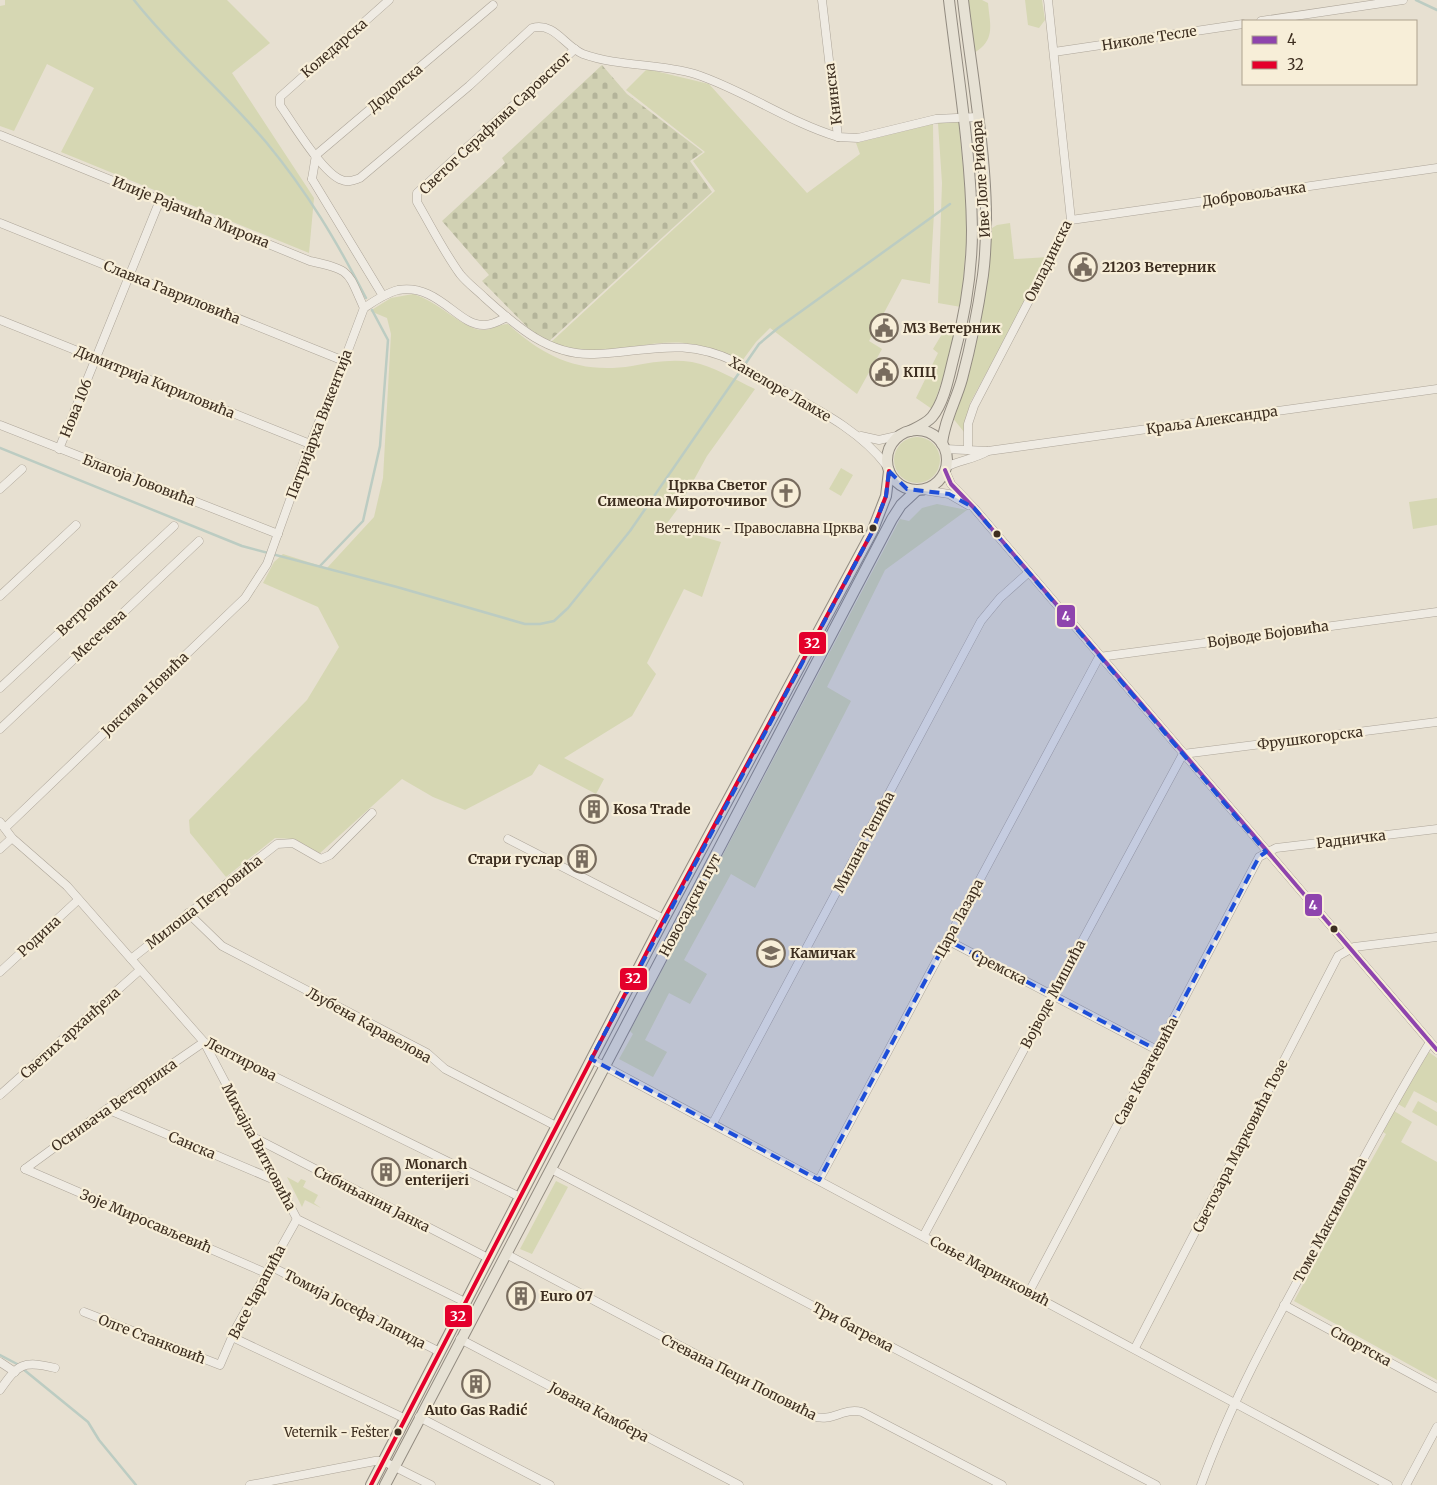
<svg xmlns="http://www.w3.org/2000/svg" width="1437" height="1485" viewBox="0 0 1437 1485" font-family="Merriweather,serif">
<style>
.green{fill:#d6d7b3}
.cemetery{fill:url(#cemetery-stones)}
.lines{fill:none;stroke-linecap:round;stroke-linejoin:round}
.stream{stroke:#bcccc2;stroke-width:2.5}
.minor-casing{stroke:#ada599;stroke-width:9}
.major-casing{stroke:#928b80;stroke-width:12}
.minor{stroke:#efebe3;stroke-width:8}
.major{stroke:#e6e1d4;stroke-width:10}
.bus-1-casing{stroke:#f7eed8;stroke-width:8}
.bus-2-casing{stroke:#f7eed8;stroke-width:8}
.bus-1{stroke:#8e44ad;stroke-width:4}
.bus-2{stroke:#e4002b;stroke-width:4}
.marked{fill:#1d4ed8;fill-opacity:0.2;stroke:#1d4ed8;stroke-width:4;stroke-dasharray:10 6;stroke-linejoin:round}
.bus-dot{fill:#3d2e20;stroke:#f7eed8;stroke-width:2}
.labels{text-anchor:middle;dominant-baseline:central;stroke-width:4.5;stroke-linejoin:round;paint-order:stroke}
.bus-label{font-size:13px;fill:#3d2e20;stroke:#f7eed8;text-anchor:end}
.street-label{font-size:14px;fill:#3d2e20;stroke:#f7eed8}
.poi-label{font-size:14px;font-weight:bold;fill:#3d2e20;stroke:#f7eed8;text-anchor:start}
.line-badge{stroke:#f7eed8;stroke-width:2}
.badge-label{font-size:14px;text-anchor:middle;font-weight:bold;fill:#fff}
</style>
<defs>
<pattern id="cemetery-stones" width="16" height="16" patternUnits="userSpaceOnUse" patternTransform="scale(1.25)"><rect width="16" height="16" fill="#d1d1b3"/><path d="M2 7V4a2 2 0 0 1 4 0v3zM10 15v-3a2 2 0 0 1 4 0v3z" fill="#b4b49a"/></pattern>
</defs>
<rect width="100%" height="100%" fill="#e7e0d1"/>
<!-- green -->
<g class="green">
<path d="M5 0H227L270 43 232 73 314 198 309 253 61 152 94 88 47 64 14 131 0 126V6L5 5Z"/>
<path d="M968 0H982L988 3C990 25 996 40 974 53Z"/>
<path d="M1025 0H1042L1045 20 1039 28 1028 25Z"/>
<path d="M647 69 709 84 807 193 860 154 856 143 933 124 934 213 930 284 902 279 869 341 882 349 857 394 770 328 756 342 742 361C723 353 705 345 684 343 648 340 612 355 576 350 568 349 559 345 550 343L715 191 693 161 705 152 626 90Z"/>
<path d="M959 121 968 222 961 307 938 303 942 183 938 123Z"/>
<path d="M1010 223 1014 259 1049 257 970 403 964 432 952 417 989 267 992 228 997 225Z"/>
<path d="M413 294C436 300 464 329 481 330 491 331 498 324 508 324 545 358 580 374 632 366 652 362 672 359 692 362 714 366 735 380 755 389L707 456 679 507 665 526 721 542 702 597 684 589 647 663 656 674 632 716 564 758 604 779 596 794 539 764 532 775 465 810 433 797 402 779 319 854 295 839 275 838 226 877 190 833 189 820 307 700 339 647 318 607 263 583 274 562 283 554 327 568 374 517 383 478 391 334 387 318 370 311 391 298Z"/>
<path d="M958 328 948 364 932 409 916 398 938 353 933 349 945 329Z"/>
<circle cx="917" cy="460" r="23"/>
<path d="M841 468 853 475 841 496 829 489Z"/>
<path d="M1437 498V525L1413 529 1409 502Z"/>
<path d="M937 504 967 510 885 570 827 687 851 701 755 888 731 874 684 960 707 974 690 1004 669 993 645 1040 667 1052 653 1077 619 1059 633 1034 630 1031 900 519 909 521 922 508Z"/>
<path d="M1429 1052 1437 1058V1103L1414 1091 1405 1108 1398 1104Z"/>
<path d="M1418 1101 1437 1112V1126L1412 1112Z"/>
<path d="M1394 1111 1412 1122 1401 1142 1437 1162V1380L1294 1301 1386 1134 1383 1132Z"/>
<path d="M287 1177 298 1183 301 1179 306 1181 303 1187 318 1195 314 1203 321 1208 305 1200 302 1207Z"/>
<path d="M556 1181 568 1187 532 1254 520 1249Z"/>
</g>
<!-- cemetery -->
<path class="cemetery" d="M602 65 627 94 703 152 690 161 712 192 545 345 482 281 489 275 442 221 505 163 502 158Z"/>
<g class="lines">
<!-- stream -->
<g class="stream">
<path d="M134 0C174 51 224 92 266 142 308 193 336 240 366 298"/>
<path d="M1416 0 1437 10"/>
<path d="M0 448 242 546 397 587 525 624H540L554 621 568 608 630 531 759 344 778 328 950 204"/>
<path d="M320 566 363 521 380 446 388 340 372 310"/>
<path d="M0 1355 19 1365"/>
<path d="M23 1369 88 1422 99 1440 136 1485"/>
</g>
<defs>
<g id="minor">
<path d="M389 0 280 97V105C292 122 323 174 342 180 348 183 354 180 360 178L469 86 532 28C555 22 564 46 583 54 619 67 659 63 695 74 744 90 788 122 838 137"/>
<path d="M822 0 838 137 858 138 936 119 977 117"/>
<path d="M1261 21 1403 0"/>
<path d="M575 49 417 193V202C431 226 444 252 460 274 467 283 477 290 485 298 516 326 549 356 594 354 649 352 681 336 736 362 785 397 850 417 887 466"/>
<path d="M1054 52 1243 24"/>
<path d="M0 135 310 261C352 270 347 271 364 308"/>
<path d="M312 179 316 155 493 5"/>
<path d="M312 179 383 296"/>
<path d="M1071 220 1437 168"/>
<path d="M0 223 344 361"/>
<path d="M0 320 310 444"/>
<path d="M0 425 278 534"/>
<path d="M861 436 879 440 901 435"/>
<path d="M59 449 160 200"/>
<path d="M945 449 988 451 1437 389"/>
<path d="M968 450V424L974 406 1071 220 1048 0"/>
<path d="M946 467C960 460 975 459 988 451"/>
<path d="M945 470 951 484 974 508 1437 1050"/>
<path d="M0 489 22 469"/>
<path d="M923 490 949 494 968 505"/>
<path d="M0 596 76 525"/>
<path d="M1099 657 1437 612"/>
<path d="M0 688 174 526"/>
<path d="M0 729 199 541"/>
<path d="M0 822 12 838 67 886 204 1042 520 1197"/>
<path d="M5 828 245 598 267 564 310 444 344 361 364 308C374 301 386 293 398 290 439 283 458 327 485 325 493 325 501 320 507 317"/>
<path d="M508 839 664 919"/>
<path d="M0 849 12 838"/>
<path d="M188 913 222 946 427 1053 445 1069 556 1126"/>
<path d="M947 940 1157 1050"/>
<path d="M131 959 277 844 293 843 321 859 330 855 372 813"/>
<path d="M0 972 78 900"/>
<path d="M591 1059 1388 1485"/>
<path d="M0 1095 140 970"/>
<path d="M107 1109 277 1181"/>
<path d="M713 1123 981 621 1000 598 1028 573"/>
<path d="M257 1139 488 1258"/>
<path d="M25 1169 107 1109 204 1042 297 1219 465 1302"/>
<path d="M25 1169 266 1273"/>
<path d="M551 1169 1156 1485"/>
<path d="M819 1180 1099 657"/>
<path d="M924 1235 1183 754 1437 722"/>
<path d="M506 1254 813 1416C832 1423 843 1407 862 1412L1002 1485"/>
<path d="M270 1266 440 1352"/>
<path d="M1029 1292 1259 857 1276 848 1437 829"/>
<path d="M1284 1305 1437 1388"/>
<path d="M84 1312 220 1365 236 1328 297 1219"/>
<path d="M232 1337 406 1419"/>
<path d="M460 1339 739 1485"/>
<path d="M1135 1348 1338 956 1354 947 1437 937"/>
<path d="M0 1362 15 1372"/>
<path d="M0 1390C18 1364 23 1360 55 1368"/>
<path d="M419 1417 550 1485"/>
<path d="M250 1485 375 1461H383L431 1485"/>
<path d="M1201 1485C1231 1402 1274 1324 1316 1247 1353 1178 1389 1109 1430 1042"/>
<path d="M1406 1485 1437 1427"/>
</g>
<g id="major">
<circle cx="917" cy="460" r="30"/>
<path d="M910 431C918 427 927 423 932 417 945 401 949 375 954 356 965 315 972 272 972 230 971 153 958 76 949 0"/>
<path d="M942 444C944 421 956 401 962 379 971 345 978 310 983 275 994 189 973 87 963 0"/>
<path d="M371 1485 664 919 872 532 886 496 889 471"/>
<path d="M385 1485 892 519 901 505 917 490"/>
</g>
</defs>
<!-- minor casing -->
<use href="#minor" class="minor-casing"/>
<!-- major casing -->
<use href="#major" class="major-casing"/>
<!-- minor -->
<use href="#minor" class="minor"/>
<!-- major -->
<use href="#major" class="major"/>
<defs>
<path id="bus-1" d="M945 470 951 484 974 508 1437 1050"/>
<path id="bus-2" d="M371 1485 664 919 872 532 886 496 889 471"/>
</defs>
<!-- bus-1 casing -->
<use href="#bus-1" class="bus-1-casing"/>
<!-- bus-2 casing -->
<use href="#bus-2" class="bus-2-casing"/>
<!-- bus-1 -->
<use href="#bus-1" class="bus-1"/>
<!-- bus-2 -->
<use href="#bus-2" class="bus-2"/>
</g>
<!-- marked area -->
<path class="marked" d="M889 471 907 489 949 494 974 508 1266 852 1259 857 1157 1050 947 940 819 1180 591 1059 872 532 886 496Z"/>
<!-- icons -->
<defs>
<symbol id="civic-ring" viewBox="-11 -11 22 22"><circle r="9.5" fill="#f7eed8" stroke="#786c5e" stroke-width="1.5"/><path d="M-.6-6.5H3V-4.5H.6V-3L4-1V1h2V6H-6V1h2V-1L-.6-3ZM-1.2 2.5V6h2.4V2.5Z" fill="#786c5e"/></symbol>
<symbol id="church-ring" viewBox="-11 -11 22 22"><circle r="9.5" fill="#f7eed8" stroke="#786c5e" stroke-width="1.5"/><path d="M-1.2-6h2.4v3.5h3.3v2.4h-3.3V6h-2.4V-.1h-3.3v-2.4h3.3Z" fill="#786c5e"/></symbol>
<symbol id="building-ring" viewBox="-11 -11 22 22"><circle r="9.5" fill="#f7eed8" stroke="#786c5e" stroke-width="1.5"/><path d="M-4-6H4V6H1V3H-1V6H-4ZM-2.5-4.3h1.7v1.8h-1.7ZM.8-4.3h1.7v1.8H.8ZM-2.5-1h1.7V.8h-1.7ZM.8-1h1.7V.8H.8Z" fill="#786c5e"/></symbol>
<symbol id="school-ring" viewBox="-11 -11 22 22"><circle r="9.5" fill="#f7eed8" stroke="#786c5e" stroke-width="1.5"/><path d="M0-5L7-2L0 1L-7-2ZM-4 1L0 2.5L4 1V4Q0 6-4 4Z" fill="#786c5e"/></symbol>
</defs>
<g fill-rule="evenodd">
<use href="#civic-ring" x="1067" y="251" width="32" height="32"/>
<use href="#civic-ring" x="868" y="312" width="32" height="32"/>
<use href="#civic-ring" x="868" y="356" width="32" height="32"/>
<use href="#church-ring" x="770" y="477" width="32" height="32"/>
<use href="#building-ring" x="578" y="793" width="32" height="32"/>
<use href="#building-ring" x="566" y="843" width="32" height="32"/>
<use href="#school-ring" x="755" y="937" width="32" height="32"/>
<use href="#building-ring" x="370" y="1156" width="32" height="32"/>
<use href="#building-ring" x="505" y="1280" width="32" height="32"/>
<use href="#building-ring" x="460" y="1368" width="32" height="32"/>
</g>
<!-- markers -->
<g class="bus-dot">
<circle cx="873" cy="528" r="4.5"/>
<circle cx="997" cy="534" r="4.5"/>
<circle cx="1334" cy="929" r="4.5"/>
<circle cx="398" cy="1432" r="4.5"/>
</g>
<g class="labels">
<!-- bus labels -->
<g class="bus-label">
<text x="864" y="528">Ветерник - Православна Црква</text>
<text x="389" y="1432">Veternik - Fešter</text>
</g>
<!-- street labels -->
<g class="street-label">
<text transform="translate(1149 38) rotate(-9)">Николе Тесле</text>
<text transform="translate(334 48) rotate(-41)">Коледарска</text>
<text transform="translate(395 88) rotate(-40)">Додолска</text>
<text transform="translate(833 94) rotate(-97)">Книнска</text>
<text transform="translate(495 123) rotate(-43)">Светог Серафима Саровског</text>
<text transform="translate(981 179) rotate(-94)">Иве Лоле Рибара</text>
<text transform="translate(1254 194) rotate(-8)">Добровољачка</text>
<text transform="translate(191 212) rotate(22)">Илије Рајачића Мирона</text>
<text transform="translate(1048 261) rotate(-64)">Омладинска</text>
<text transform="translate(172 292) rotate(22)">Славка Гавриловића</text>
<text transform="translate(155 382) rotate(22)">Димитрија Кириловића</text>
<text transform="translate(780 389) rotate(30)">Ханелоре Ламхе</text>
<text transform="translate(76 408) rotate(-68)">Нова 106</text>
<text transform="translate(1212 420) rotate(-8)">Краља Александра</text>
<text transform="translate(319 424) rotate(-69)">Патријарха Викентија</text>
<text transform="translate(139 480) rotate(21)">Благоја Јововића</text>
<text transform="translate(87 607) rotate(-43)">Ветровита</text>
<text transform="translate(1268 634) rotate(-8)">Војводе Бојовића</text>
<text transform="translate(99 635) rotate(-43)">Месечева</text>
<text transform="translate(145 694) rotate(-44)">Јоксима Новића</text>
<text transform="translate(1310 738) rotate(-7)">Фрушкогорска</text>
<text transform="translate(1351 839) rotate(-7)">Радничка</text>
<text transform="translate(864 842) rotate(-62)">Милана Тепића</text>
<text transform="translate(204 902) rotate(-38)">Милоша Петровића</text>
<text transform="translate(690 905) rotate(-62)">Новосадски пут</text>
<text transform="translate(959 918) rotate(-62)">Цара Лазара</text>
<text transform="translate(39 936) rotate(-43)">Родина</text>
<text transform="translate(999 967) rotate(27)">Сремска</text>
<text transform="translate(1053 994) rotate(-62)">Војводе Мишића</text>
<text transform="translate(369 1025) rotate(29)">Љубена Каравелова</text>
<text transform="translate(70 1033) rotate(-42)">Светих арханђела</text>
<text transform="translate(241 1059) rotate(27)">Лептирова</text>
<text transform="translate(1146 1071) rotate(-62)">Саве Ковачевића</text>
<text transform="translate(114 1105) rotate(-35)">Оснивача Ветерника</text>
<text transform="translate(192 1145) rotate(23)">Санска</text>
<text transform="translate(1240 1146) rotate(-63)">Светозара Марковића Тозе</text>
<text transform="translate(259 1147) rotate(62)">Михајла Витковића</text>
<text transform="translate(372 1199) rotate(27)">Сибињанин Јанка</text>
<text transform="translate(1330 1220) rotate(-62)">Томе Максимовића</text>
<text transform="translate(146 1221) rotate(23)">Зоје Миросављевић</text>
<text transform="translate(990 1271) rotate(28)">Соње Маринковић</text>
<text transform="translate(257 1292) rotate(-62)">Васе Чарапића</text>
<text transform="translate(355 1309) rotate(27)">Томија Јосефа Лапида</text>
<text transform="translate(853 1327) rotate(28)">Три багрема</text>
<text transform="translate(152 1339) rotate(21)">Олге Станковић</text>
<text transform="translate(1361 1346) rotate(29)">Спортска</text>
<text transform="translate(739 1377) rotate(27)">Стевана Пеци Поповића</text>
<text transform="translate(599 1412) rotate(28)">Јована Камбера</text>
</g>
<!-- poi labels -->
<g class="poi-label">
<text x="1102" y="267">21203 Ветерник</text>
<text x="903" y="328">МЗ Ветерник</text>
<text x="903" y="372">КПЦ</text>
<text x="767" y="485" text-anchor="end">Црква Светог<tspan x="767" dy="16">Симеона Мироточивог</tspan></text>
<text x="613" y="809">Kosa Trade</text>
<text x="563" y="859" text-anchor="end">Стари гуслар</text>
<text x="790" y="953">Камичак</text>
<text x="405" y="1164">Monarch<tspan x="405" dy="16">enterijeri</tspan></text>
<text x="540" y="1296">Euro 07</text>
<text x="476" y="1410" text-anchor="middle">Auto Gas Radić</text>
</g>
</g>
<g class="line-badge">
<rect x="1056" y="604" width="20" height="24" rx="5" fill="#8e44ad"/>
<rect x="798" y="631" width="29" height="24" rx="5" fill="#e4002b"/>
<rect x="1304" y="893" width="19" height="24" rx="5" fill="#8e44ad"/>
<rect x="619" y="967" width="29" height="24" rx="5" fill="#e4002b"/>
<rect x="444" y="1304" width="29" height="24" rx="5" fill="#e4002b"/>
</g>
<g class="badge-label">
<text x="1066" y="621">4</text>
<text x="812" y="648">32</text>
<text x="1313" y="910">4</text>
<text x="633" y="983">32</text>
<text x="458" y="1321">32</text>
</g>
<!-- legend -->
<rect x="1242" y="20" width="175" height="65" fill="#f7eed8" stroke="#ada18e"/>
<rect x="1252" y="36" width="25" height="8" fill="#8e44ad" stroke="#ada18e"/>
<text x="1287" y="45" font-size="15" fill="#3d2e20">4</text>
<rect x="1252" y="61" width="25" height="8" fill="#e4002b" stroke="#ada18e"/>
<text x="1287" y="70" font-size="15" fill="#3d2e20">32</text>
</svg>
